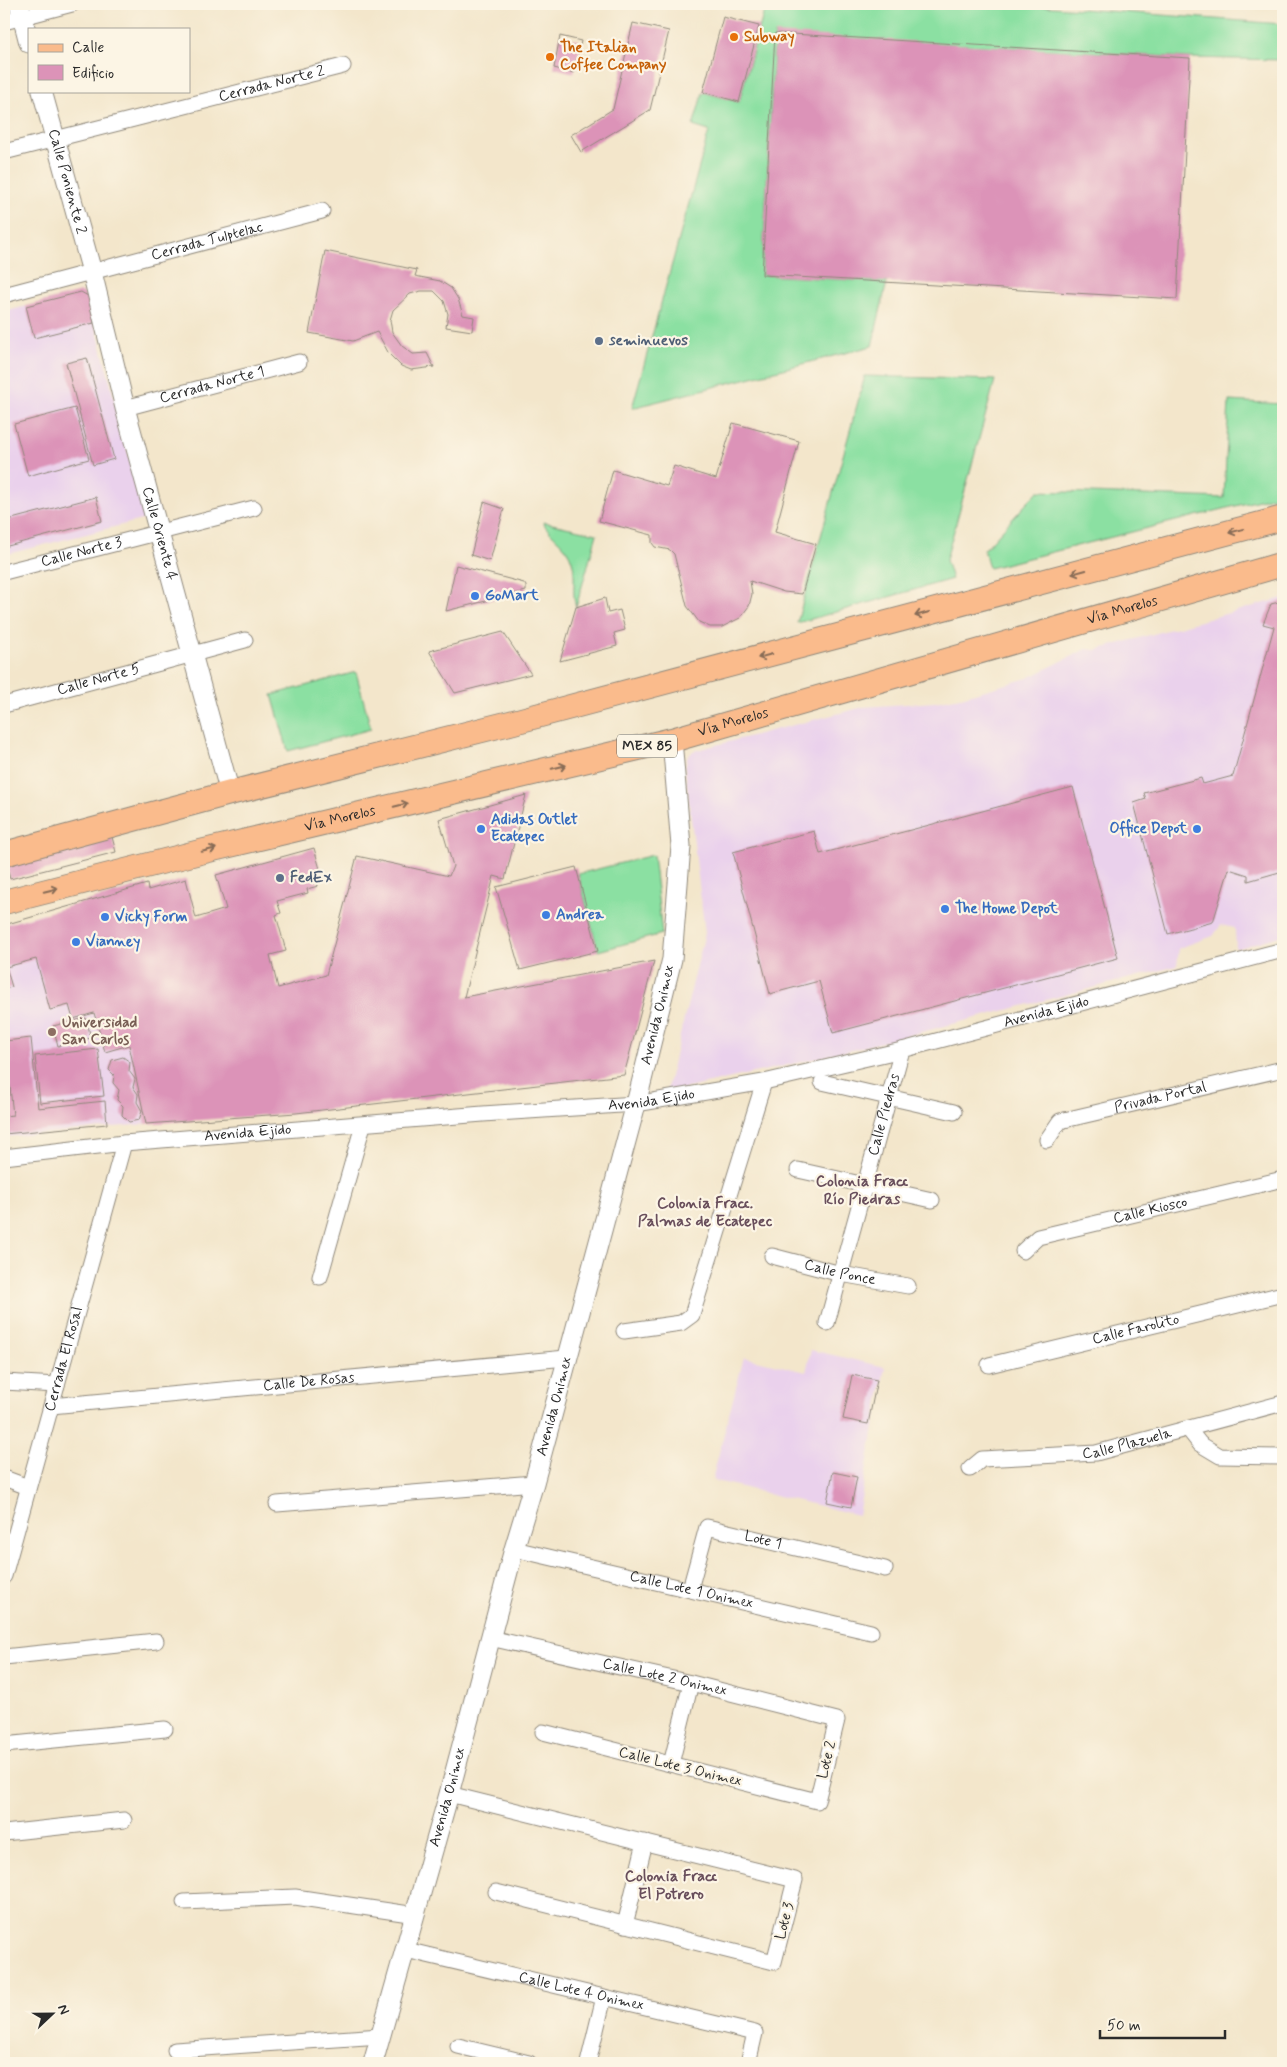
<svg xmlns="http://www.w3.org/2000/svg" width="1287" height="2067" viewBox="0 0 1287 2067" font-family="Mynerve,sans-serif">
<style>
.built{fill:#ead1ec}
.grass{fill:#8be0a2;stroke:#5b8666}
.building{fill:#dc93b8}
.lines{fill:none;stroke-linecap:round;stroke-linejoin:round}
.minor-casing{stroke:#8f887b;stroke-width:17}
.tertiary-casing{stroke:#8f887b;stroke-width:21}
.primary-casing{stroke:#8f887b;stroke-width:26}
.minor{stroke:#fff;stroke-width:15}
.tertiary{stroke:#fff;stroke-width:19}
.primary{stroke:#fabb8c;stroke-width:24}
.oneway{stroke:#886c57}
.food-dot{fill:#e8710a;stroke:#fcf5e5;stroke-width:2}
.service-dot{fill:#5c6f8a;stroke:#fcf5e5;stroke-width:2}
.shop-dot{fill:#3f7fe0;stroke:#fcf5e5;stroke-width:2}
.education-dot{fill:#8d6e63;stroke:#fcf5e5;stroke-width:2}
.labels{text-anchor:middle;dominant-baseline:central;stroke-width:4.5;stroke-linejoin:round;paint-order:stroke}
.shield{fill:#fcf5e5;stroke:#6a6863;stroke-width:1}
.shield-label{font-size:14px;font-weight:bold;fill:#2b2b2b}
.food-label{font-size:15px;font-weight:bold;fill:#c56008;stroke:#fcf5e5;text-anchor:start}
.street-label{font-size:15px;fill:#2b2b2b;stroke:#fcf5e5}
.service-label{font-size:15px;font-weight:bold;fill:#4e5e75;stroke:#fcf5e5;text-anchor:start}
.shop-label{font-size:15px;font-weight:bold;fill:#366cbe;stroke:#fcf5e5;text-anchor:start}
.education-label{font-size:15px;font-weight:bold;fill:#785e54;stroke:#fcf5e5;text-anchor:start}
.neighbourhood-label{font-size:16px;font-weight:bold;fill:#694f5c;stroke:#fcf5e5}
</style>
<rect width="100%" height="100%" fill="#fcf5e5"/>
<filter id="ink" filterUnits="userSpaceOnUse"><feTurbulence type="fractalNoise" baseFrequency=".02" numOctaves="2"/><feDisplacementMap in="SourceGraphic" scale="10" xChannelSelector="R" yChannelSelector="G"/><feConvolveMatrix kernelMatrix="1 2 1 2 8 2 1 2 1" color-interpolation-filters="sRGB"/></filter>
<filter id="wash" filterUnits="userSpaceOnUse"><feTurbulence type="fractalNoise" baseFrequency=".0096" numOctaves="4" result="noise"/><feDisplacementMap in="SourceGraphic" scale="20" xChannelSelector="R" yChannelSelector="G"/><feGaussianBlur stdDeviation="1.12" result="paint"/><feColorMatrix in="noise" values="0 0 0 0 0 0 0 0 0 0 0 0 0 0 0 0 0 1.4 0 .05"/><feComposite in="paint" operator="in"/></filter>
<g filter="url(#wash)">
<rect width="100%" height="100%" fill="#f3e6cb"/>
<!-- built -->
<g class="built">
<path d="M81 292 88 296 145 519 4 555V312Z"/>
<path d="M1283 598V935L1236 949 1235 928 1221 925 1213 936 1179 948 1177 966 840 1053 666 1093 705 933 685 769 687 758 693 751 864 707 935 702 961 697 1028 678 1086 649 1096 650Z"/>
<path d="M44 913 73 1019 94 1013 105 1052 129 1045 146 1124 4 1137V968L6 967 4 957V925Z"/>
<path d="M811 1350 885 1367 858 1515 712 1480 744 1357 806 1372Z"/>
</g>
<!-- grass -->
<g class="grass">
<path d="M766 4H1013L1283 24V60L1190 58 775 34 762 275 887 282 872 346 632 408 709 131 693 126 703 92 739 102Z"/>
<path d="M865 376 995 380 946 560 952 579 797 623Z"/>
<path d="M1229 401 1283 404V494L989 568 984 550 1038 491 1224 498Z"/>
<path d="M543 522 597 534 576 607C571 592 577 577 572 561 567 543 550 537 543 522Z"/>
<path d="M356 672 371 729 288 751 272 695Z"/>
<path d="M653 855 662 934 598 951 578 874Z"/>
</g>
<g id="blocks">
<!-- building -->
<g class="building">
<path d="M723 17 759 26 739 102 703 92Z"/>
<path d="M633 23 669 31 650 110 581 152 571 135 613 109Z"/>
<path d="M775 33 1190 58 1177 299 762 275Z"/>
<path d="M560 36 581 41 574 73 554 68Z"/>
<path d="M325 251 417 270 415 276 440 281 451 288 458 299 463 315 474 317 472 331 446 327 448 314 444 301 434 291H421L410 294 393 310 390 320 392 332 402 346 413 354 427 353 434 367 411 370 401 366 389 354 377 332 353 341 309 333Z"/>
<path d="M81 292 88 296 94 323 34 338 26 306Z"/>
<path d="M87 358 114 459 93 465 66 363Z"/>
<path d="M75 408 89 459 28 476 14 424Z"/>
<path d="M733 423 799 441 775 532 816 544 802 594 784 592 750 581 752 594 749 606 740 618 722 627H710L699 622 687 606 674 554 670 550 655 547 652 543V535L599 521 613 470 667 486 674 466 716 479Z"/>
<path d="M96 497 102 521 4 547V521Z"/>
<path d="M484 502 504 509 490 561 471 555Z"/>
<path d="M456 565 524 583 526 586V591L446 611Z"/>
<path d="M605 598 608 613 620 610 625 630 614 633 617 646 560 661 576 607Z"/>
<path d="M1283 601V871L1248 881V875L1229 869 1213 922 1168 934 1134 803 1146 799 1144 793 1201 778 1203 784 1233 776 1274 627 1263 624 1271 604Z"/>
<path d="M503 632 531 674 455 693 429 651Z"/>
<path d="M1073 787 1118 958 833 1033 819 981 770 994 733 852 814 831 820 854Z"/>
<path d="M526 795 505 879 494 876 464 997 654 961 624 1075 296 1113 146 1124 129 1045 105 1052 94 1013 73 1019 69 1005 50 1010 36 959 6 967 12 987 4 989V925L147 884 148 890 186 879 196 918 226 909 216 875 314 848 322 876 316 877 318 886 307 889 308 893 277 901 281 913 276 915 286 951 270 955 278 988 326 975 357 856 449 876 453 866 439 819Z"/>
<path d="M112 837 116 852 10 879 6 864Z"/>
<path d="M576 867 598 951 520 970 496 887Z"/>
<path d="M86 1018 91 1038 58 1046 53 1026Z"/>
<path d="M31 1038 38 1108 105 1101 107 1124 4 1134V1116L13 1115 5 1041Z"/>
<path d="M98 1049 104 1096 40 1103 35 1056Z"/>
<path d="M123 1057 130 1062 129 1071 135 1079 133 1087 138 1094 137 1102 142 1111 139 1120 129 1122 122 1115 123 1106 117 1100 119 1090 113 1083 114 1075 109 1070 112 1060Z"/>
<path d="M852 1375 877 1380 868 1424 843 1419Z"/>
<path d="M833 1472 857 1477 851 1507 827 1502Z"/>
</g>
</g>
</g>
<g filter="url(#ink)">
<use href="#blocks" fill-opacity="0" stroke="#8f887b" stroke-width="1"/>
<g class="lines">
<defs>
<g id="minor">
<path d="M4 22 72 4"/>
<path id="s1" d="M4 152 343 66"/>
<path id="s2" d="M4 295 322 211"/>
<path id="s3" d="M125 408 299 362"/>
<path id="s4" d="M4 572 254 508"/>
<path id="s5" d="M4 705 245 640"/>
<path d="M822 1082 954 1112"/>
<path id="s6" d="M1047 1140 1060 1121 1283 1069"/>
<path id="s7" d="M4 1157 124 1143 483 1114 636 1104 764 1082 902 1050 1283 950"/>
<path d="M798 1170 932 1200"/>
<path id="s8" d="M1023 1251 1038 1237 1283 1179"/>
<path id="s9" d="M772 1256 841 1274 908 1286"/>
<path d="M320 1277 363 1125"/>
<path id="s10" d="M827 1323 902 1050"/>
<path d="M624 1331 681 1323 692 1315 764 1082"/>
<path id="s11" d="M989 1365 1283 1294"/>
<path d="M4 1382 57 1385"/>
<path id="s12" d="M51 1406 566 1358"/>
<path d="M1189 1430 1200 1444 1220 1456 1283 1457"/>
<path id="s13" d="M970 1469 982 1459 1096 1453 1283 1403"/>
<path d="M4 1478 28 1487"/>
<path d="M277 1504 534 1483"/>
<path id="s14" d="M514 1549 871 1632"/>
<path id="s15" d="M4 1576 124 1143"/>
<path id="s16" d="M690 1589 707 1527 885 1569"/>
<path id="s17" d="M490 1638 691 1683 837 1720 817 1801 543 1732"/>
<path d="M4 1657 156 1641"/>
<path d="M4 1745 165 1729"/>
<path d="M671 1764 691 1683"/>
<path d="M449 1794 795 1880 774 1962 496 1892"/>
<path d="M4 1833 124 1820"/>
<path d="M184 1902 295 1897 416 1915"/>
<path d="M625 1925 645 1842"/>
<path id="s18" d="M406 1950 755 2033 748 2063"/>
<path d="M458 2046 529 2063"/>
<path d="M175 2050 381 2036"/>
<path d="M588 2063 604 1997"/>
</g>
<g id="tertiary">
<path d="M19 4 29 43"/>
<path id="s19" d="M42 91 92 272 125 408 230 793"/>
<path id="s20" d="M373 2063 449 1794 514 1549 534 1483 636 1104 672 959 681 846 672 740"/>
</g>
<g id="primary">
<path d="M4 854 230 793 510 723 1283 518"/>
<path id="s21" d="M4 902 196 853 672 740 1283 564"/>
</g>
</defs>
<!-- minor casing -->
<use href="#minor" class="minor-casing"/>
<!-- tertiary casing -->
<use href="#tertiary" class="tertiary-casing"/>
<!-- primary casing -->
<use href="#primary" class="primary-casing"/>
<!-- minor -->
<use href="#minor" class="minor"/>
<!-- tertiary -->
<use href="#tertiary" class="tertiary"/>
<!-- primary -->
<use href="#primary" class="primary"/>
</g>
<!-- one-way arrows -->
<defs><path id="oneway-shaft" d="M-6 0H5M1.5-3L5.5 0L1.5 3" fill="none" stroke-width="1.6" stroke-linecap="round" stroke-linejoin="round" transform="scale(1.25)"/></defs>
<g class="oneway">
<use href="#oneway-shaft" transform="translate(1236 531) rotate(165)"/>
<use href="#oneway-shaft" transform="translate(1079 572) rotate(165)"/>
<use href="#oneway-shaft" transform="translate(922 614) rotate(165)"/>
<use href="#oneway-shaft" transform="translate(765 656) rotate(165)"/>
<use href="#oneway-shaft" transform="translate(559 767) rotate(-13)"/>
<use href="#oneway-shaft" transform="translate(401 805) rotate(-13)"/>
<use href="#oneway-shaft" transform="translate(209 850) rotate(-13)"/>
<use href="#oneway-shaft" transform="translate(51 890) rotate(-14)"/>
</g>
</g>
<!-- markers -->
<g class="food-dot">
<circle cx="734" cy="37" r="5"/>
<circle cx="550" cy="57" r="5"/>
</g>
<g class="service-dot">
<circle cx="599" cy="341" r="5"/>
<circle cx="280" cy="878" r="5"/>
</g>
<g class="shop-dot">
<circle cx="475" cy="596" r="5"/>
<circle cx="481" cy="829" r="5"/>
<circle cx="1197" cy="829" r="5"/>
<circle cx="945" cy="909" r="5"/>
<circle cx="546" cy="915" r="5"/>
<circle cx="105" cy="917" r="5"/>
<circle cx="76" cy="942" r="5"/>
</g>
<circle class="education-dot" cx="52" cy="1032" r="5"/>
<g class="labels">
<!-- shield labels -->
<rect class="shield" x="617" y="734.5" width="60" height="23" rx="4"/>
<g class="shield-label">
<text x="647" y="746">MEX 85</text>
</g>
<!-- food labels -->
<g class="food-label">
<text x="744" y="37">Subway</text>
<text x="560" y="48">The Italian<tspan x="560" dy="17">Coffee Company</tspan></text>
</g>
<!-- street labels -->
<g class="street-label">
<text stroke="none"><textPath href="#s1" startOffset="276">Cerrada Norte 2</textPath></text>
<text stroke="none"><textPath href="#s19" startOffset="94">Calle Poniente 2</textPath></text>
<text stroke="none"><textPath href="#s2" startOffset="210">Cerrada Tulptelac</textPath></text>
<text stroke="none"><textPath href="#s3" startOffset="90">Cerrada Norte 1</textPath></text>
<text stroke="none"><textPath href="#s19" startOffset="458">Calle Oriente 4</textPath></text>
<text stroke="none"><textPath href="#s4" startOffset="80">Calle Norte 3</textPath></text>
<text stroke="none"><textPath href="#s21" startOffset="1156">Vía Morelos</textPath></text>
<text stroke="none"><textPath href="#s5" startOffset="98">Calle Norte 5</textPath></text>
<text stroke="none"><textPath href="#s21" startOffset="751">Vía Morelos</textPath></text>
<text stroke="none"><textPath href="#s21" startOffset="346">Vía Morelos</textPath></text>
<text stroke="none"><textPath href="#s7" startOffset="1055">Avenida Ejido</textPath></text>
<text stroke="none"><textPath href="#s20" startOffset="1086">Avenida Onimex</textPath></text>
<text stroke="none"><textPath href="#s6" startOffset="126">Privada Portal</textPath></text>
<text stroke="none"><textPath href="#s7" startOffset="650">Avenida Ejido</textPath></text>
<text stroke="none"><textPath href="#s10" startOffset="216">Calle Piedras</textPath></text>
<text stroke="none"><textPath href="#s7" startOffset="245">Avenida Ejido</textPath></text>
<text stroke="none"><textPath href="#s8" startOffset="136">Calle Kiosco</textPath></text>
<text stroke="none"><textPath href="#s9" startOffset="70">Calle Ponce</textPath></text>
<text stroke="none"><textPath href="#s11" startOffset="151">Calle Farolito</textPath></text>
<text stroke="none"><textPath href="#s15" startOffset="225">Cerrada El Rosal</textPath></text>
<text stroke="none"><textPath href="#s12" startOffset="259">Calle De Rosas</textPath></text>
<text stroke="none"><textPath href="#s20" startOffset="681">Avenida Onimex</textPath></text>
<text stroke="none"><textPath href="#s13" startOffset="162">Calle Plazuela</textPath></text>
<text stroke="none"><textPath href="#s16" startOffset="122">Lote 1</textPath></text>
<text stroke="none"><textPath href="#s14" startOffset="182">Calle Lote 1 Onimex</textPath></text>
<text stroke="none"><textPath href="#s17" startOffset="179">Calle Lote 2 Onimex</textPath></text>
<text transform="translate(827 1760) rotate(-76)">Lote 2</text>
<text transform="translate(680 1767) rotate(14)">Calle Lote 3 Onimex</text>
<text stroke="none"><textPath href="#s20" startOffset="276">Avenida Onimex</textPath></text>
<text transform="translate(785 1921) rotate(-76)">Lote 3</text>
<text stroke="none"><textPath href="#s18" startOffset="180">Calle Lote 4 Onimex</textPath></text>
</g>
<!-- service labels -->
<g class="service-label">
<text x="609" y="341">seminuevos</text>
<text x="290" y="878">FedEx</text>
</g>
<!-- shop labels -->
<g class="shop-label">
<text x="485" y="596">GoMart</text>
<text x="491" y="820">Adidas Outlet<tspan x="491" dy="17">Ecatepec</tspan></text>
<text x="1187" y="829" text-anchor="end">Office Depot</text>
<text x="955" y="909">The Home Depot</text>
<text x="556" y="915">Andrea</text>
<text x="115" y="917">Vicky Form</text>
<text x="86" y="942">Vianney</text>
</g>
<!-- education labels -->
<g class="education-label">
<text x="62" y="1023">Universidad<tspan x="62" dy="17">San Carlos</tspan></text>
</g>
<!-- neighbourhood labels -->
<g class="neighbourhood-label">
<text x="862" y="1181">Colonia Fracc<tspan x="862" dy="18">Río Piedras</tspan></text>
<text x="705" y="1203">Colonia Fracc.<tspan x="705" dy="18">Palmas de Ecatepec</tspan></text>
<text x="671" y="1876">Colonia Fracc<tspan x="671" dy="18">El Potrero</tspan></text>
</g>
</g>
<!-- margin -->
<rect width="1287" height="2067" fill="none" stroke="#fcf5e5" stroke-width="20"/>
<!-- legend -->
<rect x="28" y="28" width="162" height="65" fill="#fcf5e5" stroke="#a8a49b"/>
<rect x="38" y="44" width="25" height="8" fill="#fabb8c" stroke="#a8a49b"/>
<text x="72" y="52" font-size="15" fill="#2b2b2b">Calle</text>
<rect x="38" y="65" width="25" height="15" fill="#dc93b8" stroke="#a8a49b"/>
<text x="72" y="78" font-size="15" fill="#2b2b2b">Edificio</text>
<!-- north arrow -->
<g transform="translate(52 2014) rotate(68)" stroke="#fcf5e5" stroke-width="4" paint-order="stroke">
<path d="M0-4L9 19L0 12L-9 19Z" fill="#2b2b2b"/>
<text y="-8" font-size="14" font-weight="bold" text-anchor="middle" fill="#2b2b2b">N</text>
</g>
<!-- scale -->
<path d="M1100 2030v8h125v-8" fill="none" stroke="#2b2b2b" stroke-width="2.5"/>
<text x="1107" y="2030" font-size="15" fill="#2b2b2b" stroke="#fcf5e5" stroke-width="4" paint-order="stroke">50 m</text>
</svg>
